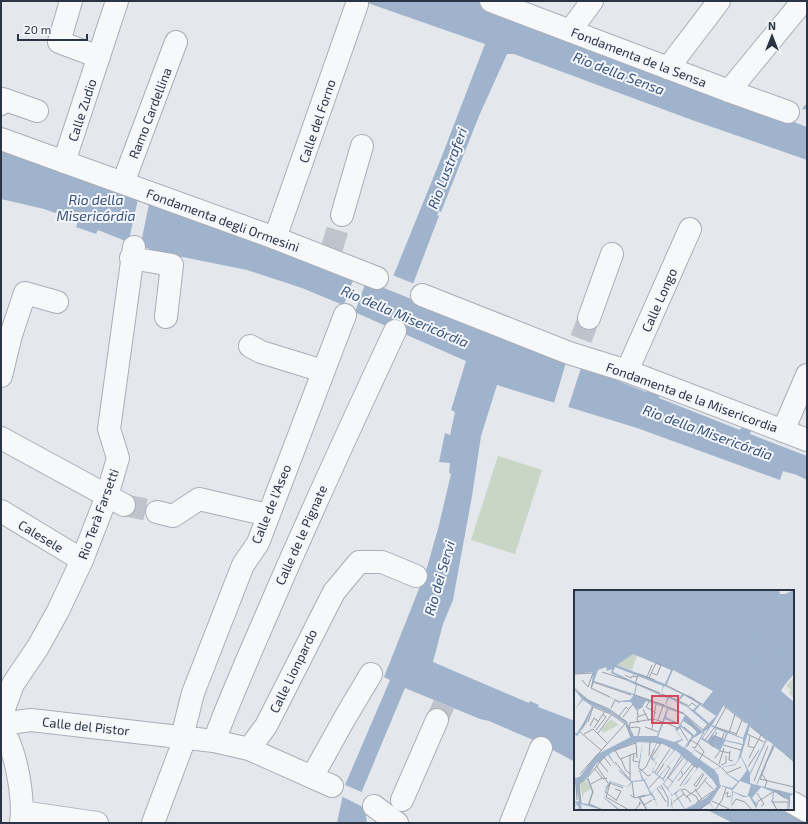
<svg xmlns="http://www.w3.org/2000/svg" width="808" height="824" viewBox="0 0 808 824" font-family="'Exo 2',sans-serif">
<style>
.green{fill:#c9d6c5}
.water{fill:#9fb4cc}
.pier{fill:#e4e7ec}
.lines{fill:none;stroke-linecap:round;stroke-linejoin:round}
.minor-tunnel{stroke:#bfc3cb;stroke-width:22;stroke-dasharray:22 11;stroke-linecap:butt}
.minor-casing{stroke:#a9aeb7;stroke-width:24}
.minor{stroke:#f7f8fa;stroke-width:22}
.labels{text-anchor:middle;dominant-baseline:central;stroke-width:4;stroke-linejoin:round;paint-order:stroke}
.street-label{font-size:13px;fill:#2b3445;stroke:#f4f6f9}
.water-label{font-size:14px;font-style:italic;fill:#34527a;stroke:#f4f6f9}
.inset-river{fill:none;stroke:#9fb4cc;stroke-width:2}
.inset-road{fill:none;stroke:#9a9fa9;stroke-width:1}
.view{fill:#d1495b;fill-opacity:0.15;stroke:#d1495b;stroke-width:2}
.inset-edge{fill:none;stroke:#2b3445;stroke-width:2}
</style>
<rect width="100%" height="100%" fill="#e4e7ec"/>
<!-- green -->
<path class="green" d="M498 456 542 470 515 554 471 540Z"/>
<!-- water -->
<g class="water">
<path d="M362 1H477L791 121 807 103V160L692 120 514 54H507L479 116 441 212 439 211 437 215 439 216 408 297 646 392 648 389 660 394 659 398 740 430 742 427 751 431 750 434 807 456V480L797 475 783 471 780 480 637 428 497 385 481 436 472 496 453 600 443 624 433 662 529 703 530 701 539 705 538 707 575 721V762L540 743 489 721 480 719 405 688 362 791 367 823H337L345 785 390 680 384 677 426 571 439 525 451 474 449 473 450 463 439 462 445 433 450 435 455 412 451 410 466 361 352 311 343 305 302 288 247 270 178 256 150 252V249L123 240 98 230 96 234 76 227 78 221 44 209 1 199V148L265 242 388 289 440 161 485 44Z"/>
<path d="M705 809H789L807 819V823H733Z"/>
</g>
<!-- pier -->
<g class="pier">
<path d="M800 108 807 110V127L786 119H790Z"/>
<path d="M139 195 150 199 140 248 128 244Z"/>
<path d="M355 275 367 279 355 312 343 307Z"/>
<path d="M392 275 415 284 410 296 420 300 419 302 374 284 375 282 387 287Z"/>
<path d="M567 359 582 365 568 408 554 403Z"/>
<path d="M343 784 364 793 367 809 341 796Z"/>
</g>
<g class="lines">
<!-- minor-tunnel -->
<g class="minor-tunnel">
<path d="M331 251 342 215"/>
<path d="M581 339 589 318"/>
<path d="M124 505 157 512"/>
<path d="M437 720 444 704"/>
</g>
<defs>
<g id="minor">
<path d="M71 1 59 42 99 57"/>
<path d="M491 1 729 91 788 112"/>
<path d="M570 31 592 1"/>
<path d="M668 68 719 1"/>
<path d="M729 91 803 1"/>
<path d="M1 104 3 99 37 111"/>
<path d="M1 139 275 238 377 278"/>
<path d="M64 162 117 1"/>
<path d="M123 183 176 42"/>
<path d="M342 215 362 146"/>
<path d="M275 238 357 4"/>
<path d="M131 258 172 265 166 317"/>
<path d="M422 295 569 353 627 371 807 440"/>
<path d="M589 318 612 254"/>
<path d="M250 346 261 352 323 371"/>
<path d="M627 371 690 229"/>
<path d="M1 376 11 335 25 293 57 302"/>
<path d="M783 431 807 375"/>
<path d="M1 438 124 505"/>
<path d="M1 511 82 560"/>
<path d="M157 512 173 516 199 499 268 515"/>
<path d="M1 717 13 684 38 647 58 611 82 560 107 496 118 458 109 429 134 247"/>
<path d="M1 724 31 720 214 741 249 749 332 786"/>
<path d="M1 729C4 734 8 739 10 745 18 765 24 802 21 823"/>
<path d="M182 737 193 693 243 565 258 543 345 315"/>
<path d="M214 741C231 696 251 651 270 607 310 514 352 423 395 331"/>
<path d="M249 749 266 726 334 592 359 562H382L416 576"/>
<path d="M312 777 346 716 371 674"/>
<path d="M402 800 437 720"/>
<path d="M793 803 807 811"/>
<path d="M374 806 397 823"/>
<path d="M22 812 97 823"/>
<path d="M153 823 185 738"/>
<path d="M511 823 541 748"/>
</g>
</defs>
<!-- minor casing -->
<use href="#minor" class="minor-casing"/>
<!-- minor -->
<use href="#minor" class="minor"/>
</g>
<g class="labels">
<!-- street labels -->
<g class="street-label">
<text transform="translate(639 57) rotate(21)">Fondamenta de la Sensa</text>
<text transform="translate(82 110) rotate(-72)">Calle Zudio</text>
<text transform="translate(150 113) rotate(-69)">Ramo Cardellina</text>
<text transform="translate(317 121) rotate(-71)">Calle del Forno</text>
<text transform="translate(223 220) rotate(20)">Fondamenta degli Ormesini</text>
<text transform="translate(659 300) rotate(-66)">Calle Longo</text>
<text transform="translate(692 397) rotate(20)">Fondamenta de la Misericordia</text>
<text transform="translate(271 504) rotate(-68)">Calle de l'Aseo</text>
<text transform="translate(98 514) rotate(-70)">Rio Terà Farsetti</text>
<text transform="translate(301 535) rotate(-66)">Calle de le Pignate</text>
<text transform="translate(41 536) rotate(31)">Calesele</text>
<text transform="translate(293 671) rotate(-64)">Calle Lionpardo</text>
<text transform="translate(86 726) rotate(6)">Calle del Pistor</text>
</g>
<!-- water labels -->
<g class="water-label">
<text transform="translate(619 73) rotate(21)">Rio della Sensa</text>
<text transform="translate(447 168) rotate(-69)">Rio Lustraferi</text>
<text x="96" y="199">Rio della<tspan x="96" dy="16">Misericórdia</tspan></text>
<text transform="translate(405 316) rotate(23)">Rio della Misericórdia</text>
<text transform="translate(708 432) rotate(20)">Rio della Misericórdia</text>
<text transform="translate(439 578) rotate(-74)">Rio dei Servi</text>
</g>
</g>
<!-- overview -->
<g transform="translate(574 590)">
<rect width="220" height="220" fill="#e4e7ec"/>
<path d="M59 64 63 65 58 80 43 75ZM220 87V108L215 103 217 100 212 96ZM37 129 45 135 49 133 29 143 27 140ZM11 190 17 199 10 203 9 209 6 194Z" fill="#c9d6c5"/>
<path d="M0 0H205L206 4H211L220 0V84L206 100 220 112V171L200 156 183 195 220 204 216 206V220L214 210 200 202 199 212 203 220 197 211 187 220 198 210 199 202 187 197 178 208 182 213 183 220 175 206 169 207 159 202 157 220 158 200 147 196 136 213 141 220 135 213 125 220H108L110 219 101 204 97 206 98 213H100L98 214 99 220 97 215V204L89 194 85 196 89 200 84 197 78 203 81 208 84 220 81 210H78L80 209 77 205 66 208 73 218 72 220 64 207 76 204 70 191 58 192 54 197 47 196 37 192 31 199 30 207 45 219 44 220 30 208 31 198 36 191 53 197 57 192 46 182 33 164 23 172 13 188 19 202 15 214 28 220 7 214 8 220H5L4 215 0 216 3 214 0 212 5 211 0 188 6 187 22 165 57 147 51 133 37 123 19 116 12 134 3 146 0 144 5 142 18 116 9 110 0 120 8 109 0 99 14 110 35 120 53 132 60 146H83L93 118 72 111 68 117 62 120 57 112H47L17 100 19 82 0 84ZM59 64 97 80 91 94 43 75ZM32 77 33 81 38 79 37 83 62 95 60 104 20 91 24 80ZM41 77 89 96 87 104 39 82ZM99 80 139 101 128 115 118 107 92 96ZM20 92 59 105V106L56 110 46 111 17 100ZM63 95 93 108 91 115 61 105ZM90 96 108 104 104 110 87 104ZM110 105 125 114 119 120 105 111ZM95 108 113 117 134 135 128 141 109 123 91 116ZM126 115 142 126 135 133 121 121ZM150 115 174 134 169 148 138 135ZM94 119 111 125 106 134 92 127ZM91 129 106 135 101 139 108 149 100 152 84 147ZM109 131 118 137 123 142 120 146 107 135ZM137 136 142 139 133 151 129 148ZM176 136 192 149 176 183 167 166ZM107 137 118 146 110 158 103 153 109 150 103 141ZM134 139 118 163 111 158 118 149ZM143 139 152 143 150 149 139 145ZM154 143 169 149V154L151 150ZM127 149 146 161 151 151 168 155 164 170 161 174 139 179 118 164ZM193 150 199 154 182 195 176 193V185ZM69 151 82 153 77 169 82 173 77 185 70 190 65 179ZM69 151 64 177 68 190 58 191 43 178 35 164 56 154ZM83 153 89 154 80 170 78 166ZM89 154 100 160 82 183 78 180 83 173 80 171ZM101 160 105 163 85 186 82 183ZM105 163 107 165 91 191 86 186ZM108 166 113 171 94 198 90 194ZM167 167 173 180 165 191 152 183 143 184 140 179 161 175ZM114 171 123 178 113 193 98 205 94 199ZM125 177 140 191 143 197 132 208 111 219 102 204ZM79 182 91 192 77 203 71 190ZM151 183 164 192 158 198 146 195 144 184ZM12 188 18 202 14 214 7 213 5 194ZM166 191 177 195 173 207 158 201Z" fill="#9fb4cc" fill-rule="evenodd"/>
<path class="inset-river" d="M190 25 203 0M188 30 171 72 220 56M185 70 220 59M21 71 62 56 81 59 105 69 140 91 185 141M24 71 62 58 81 60 87 72M87 72 97 67 107 73M0 73 61 52 87 55 99 64M0 78 62 56 82 59 125 73 163 76 220 61M0 79 62 57 81 60 105 69 116 84M0 80 63 59 78 61M127 83 156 109V117M116 84 125 74 168 76 200 0M116 84 128 85M156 107 154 103 156 97 166 79 171 75M16 113 37 122M186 131 220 79M185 141V126L220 77M186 141 190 142 218 167M57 144 62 151 86 152M81 148 100 156 137 183M61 150 78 149M89 153 100 157 134 181 143 195M44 158 61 151M18 176 39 160M0 191 7 187 24 166 58 148M0 192 13 182M0 193 9 189 15 177M137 209 143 198M114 220 137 209"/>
<path class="inset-road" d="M28 82 53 90M78 83 83 85 87 75 82 73M0 84 19 83 14 97 8 90M65 84 81 90M51 85 57 88 58 86 63 87M64 86 61 93 86 103M73 87 78 75M75 88 82 73M92 95 128 114M0 98 14 110 35 119 53 132M17 98 19 92 57 105M17 98 36 107M88 104 103 110M61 105 90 115M105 111 115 116 118 113 123 117M75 112 72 117 82 123M92 116 109 123 129 140 134 134M150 116 172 133M37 118 41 110 46 113M69 119 75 131M45 126 52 117 54 119M64 126 63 120 69 116M49 127 59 114M84 130 89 116M114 131 123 141M14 132 19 117M90 132 104 138M55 133 79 129 89 132M56 133 55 138 62 137M64 133 63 127 72 124M52 135 57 147M16 136 20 128 24 131M62 137 66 138 64 146M71 137 84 142M110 137 120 146M141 137 163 144M141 137 152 117M177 137 192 149M20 138 31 121M106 138 114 151M78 139 82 114M22 140 32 127 29 125M4 142 11 132M6 142 27 160M143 142 141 146 148 149 150 143M24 143 38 124M155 143 161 124M10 144 19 139 33 153M173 144 190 152M162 145 168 130M176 145 174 156 180 158M140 147 136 154 140 157M131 150 140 138M124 154 130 162 125 170M149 155 167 160M113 157 117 150 123 154M118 157 121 158 130 142M121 160 147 177M156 161 155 170 159 171M60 163 59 171 65 172M62 163 46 169 41 160 62 153 63 168M56 164V189M211 164 220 172M75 166 76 151M78 167 87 153H83M141 168 146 161 156 163M175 168 187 145M47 169 52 181 57 184M25 171 34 182M41 172 56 190M192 173 200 157M145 174 150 158M192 174 186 189 220 197M22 175 34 193M147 175 152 173V166M174 177 185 160M20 178 29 189 33 188M65 178 74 186 76 185M148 178 153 183 167 177M65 182 72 177 80 159M81 182 96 159M129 183 120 195 122 197 130 184M6 184 51 134 37 124 19 117M83 184 90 174M110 184 118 174 123 178M188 184 193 191 191 197M14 187 30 167 37 176M14 188 19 202 15 214M89 189 96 178 93 176M130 190 139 199M104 191 109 185 107 181M180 191 194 156M58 192 60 207M99 192 94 188 110 167M36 193 31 202 42 210M36 193 49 198M17 194 28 188M36 194 32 207 55 220M2 195 3 210M87 195 94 208V217M106 196 120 176M75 198 85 187M83 198 92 212M41 199 47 201 42 211M121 199 128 209M200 201H206L205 204 211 208M116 203 122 206 125 212M183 203 190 214 187 216M151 204 154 202 153 207 157 206M56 205 61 208 71 205M66 208 70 215 78 210M113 208 107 200 111 199 116 203M138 211 155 219M99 212 110 204M117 212 113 206 124 199 133 187M7 213 5 194 12 189M122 213 139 201M15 214 29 220M158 215 162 209 171 212 177 219M183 216V212L199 202M61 220 66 214V212L65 213 66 214M125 220 135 213M141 220 148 210 152 198M203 220 199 212H214V220"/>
<path class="view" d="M78 106H104V133H78Z"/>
<rect width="220" height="220" class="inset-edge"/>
</g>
<!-- border -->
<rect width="808" height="824" fill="none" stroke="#2b3445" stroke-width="4"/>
<!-- north arrow -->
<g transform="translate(772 36)" stroke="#f4f6f9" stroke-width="3" paint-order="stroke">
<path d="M0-3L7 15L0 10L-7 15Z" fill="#2b3445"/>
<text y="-6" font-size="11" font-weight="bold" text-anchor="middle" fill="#2b3445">N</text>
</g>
<!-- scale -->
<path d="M18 34v6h69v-6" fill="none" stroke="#2b3445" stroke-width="2"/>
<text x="24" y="34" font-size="12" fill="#2b3445" stroke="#f4f6f9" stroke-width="3" paint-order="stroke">20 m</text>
</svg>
